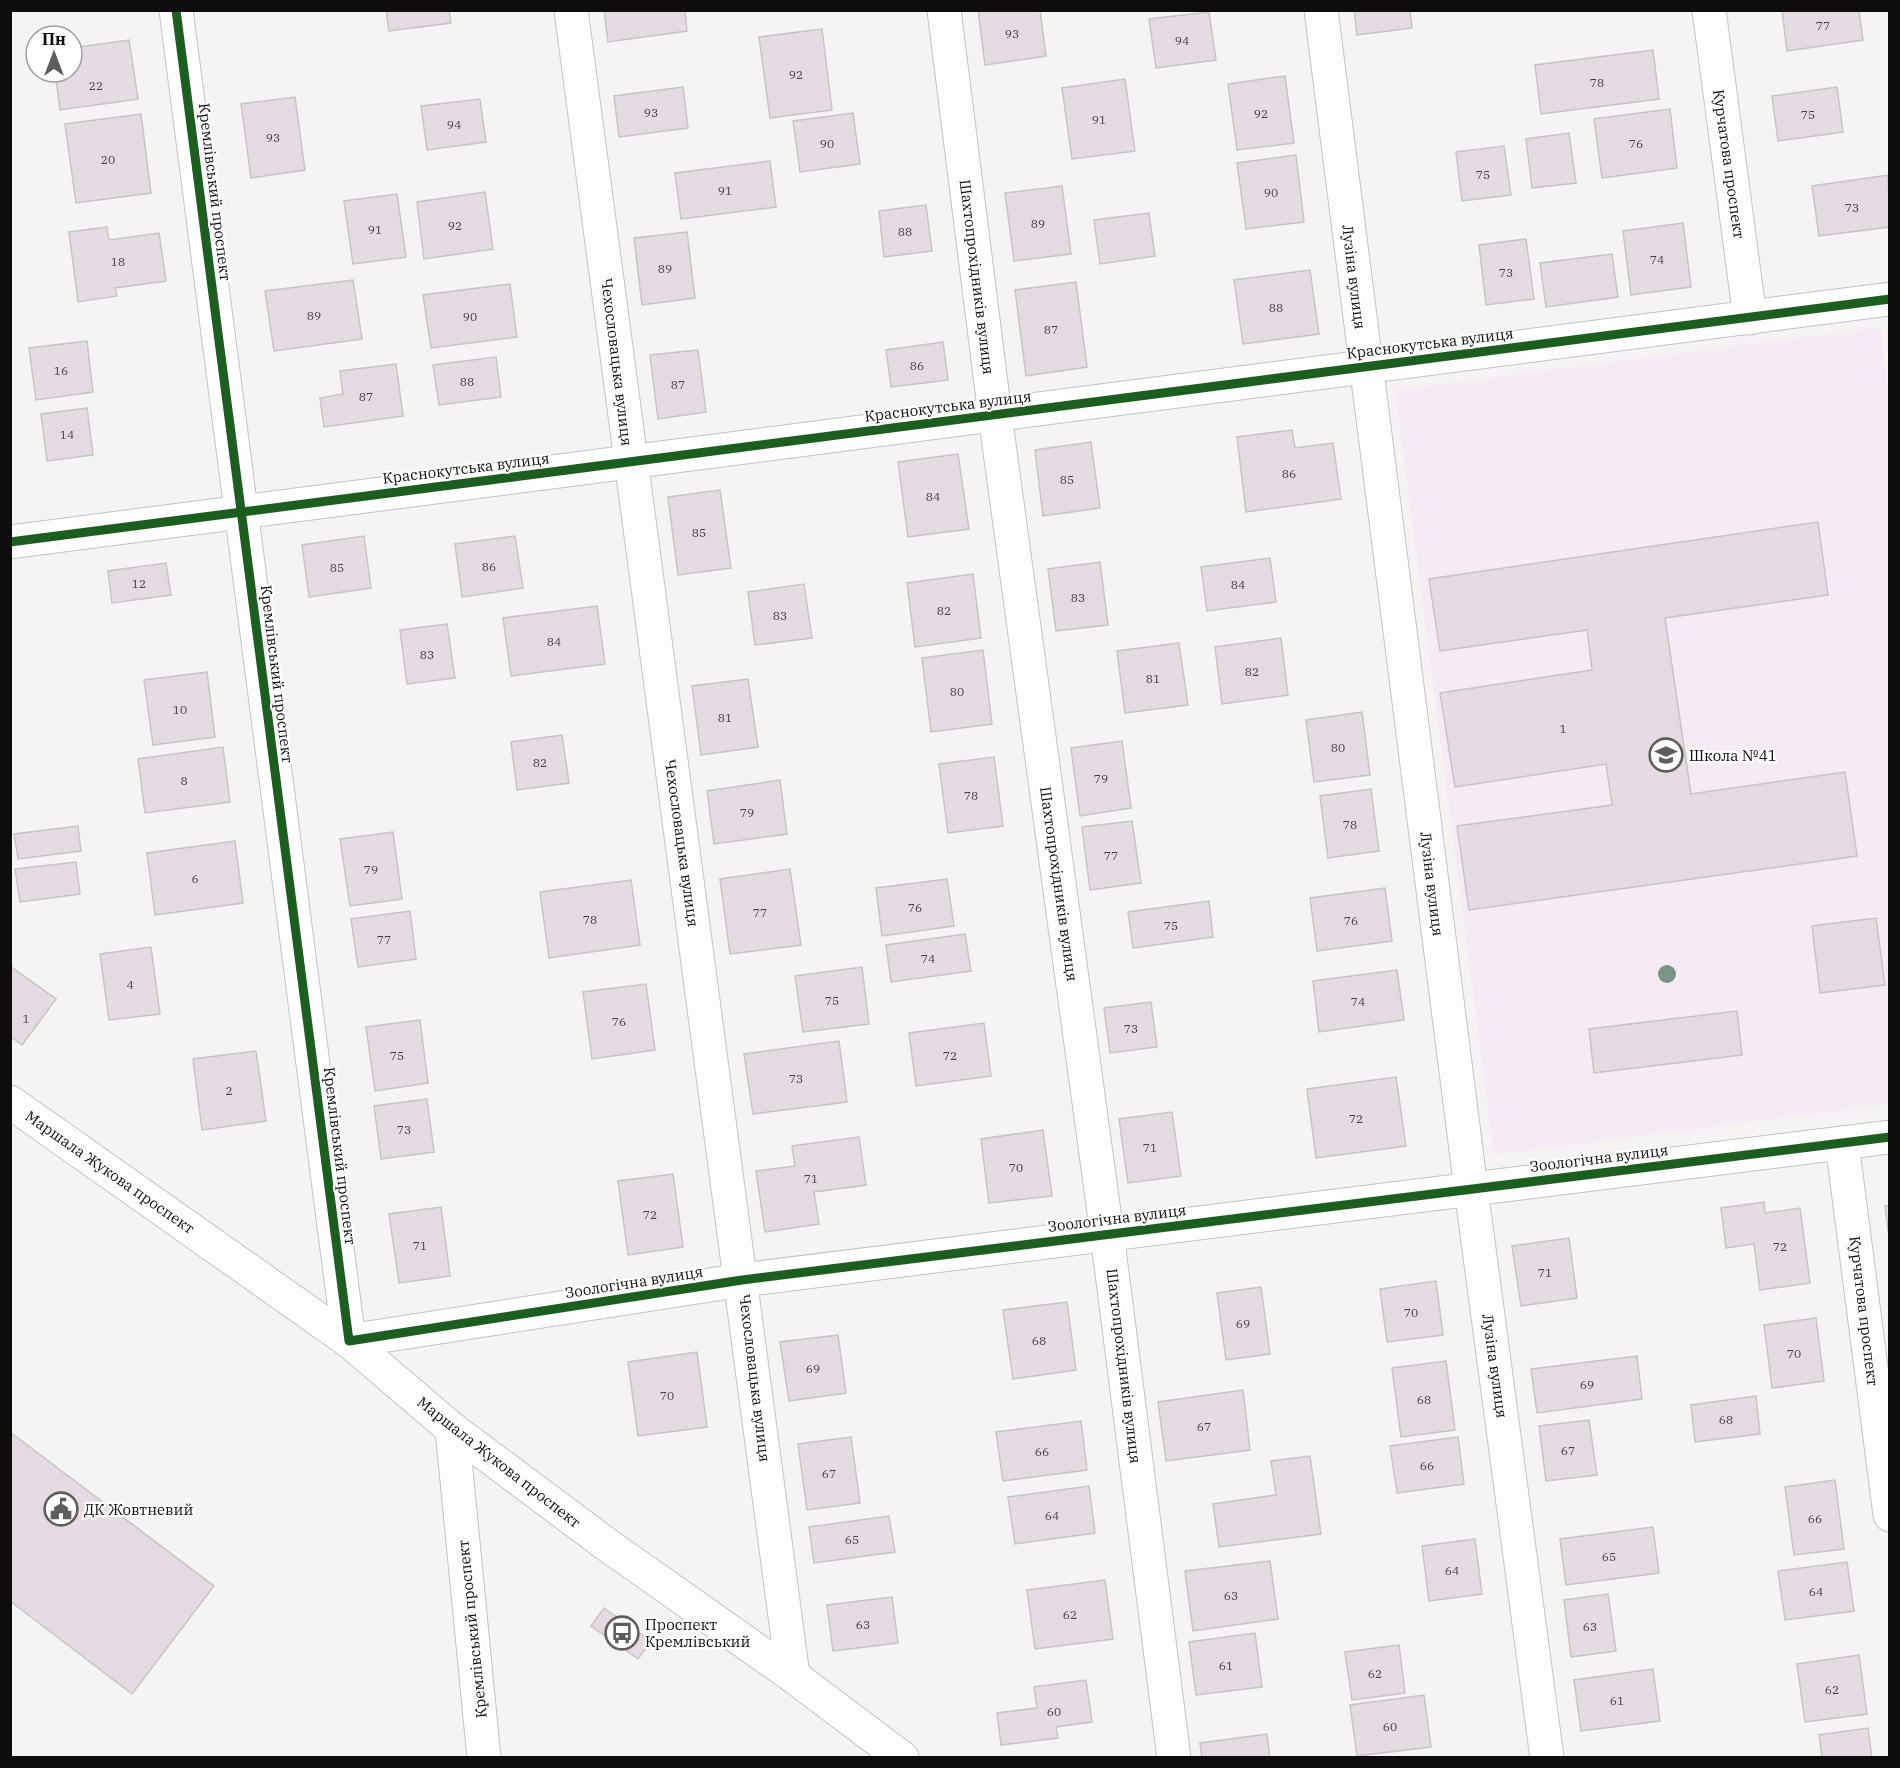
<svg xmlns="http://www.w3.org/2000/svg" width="1900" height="1768" viewBox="0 0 1900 1768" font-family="'IBM Plex Serif',serif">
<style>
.education{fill:#f5ebf4}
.building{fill:#e5dbe2;stroke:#c7c5c5;stroke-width:1.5}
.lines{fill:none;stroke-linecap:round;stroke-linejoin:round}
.minor-casing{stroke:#c5c3c2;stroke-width:35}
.minor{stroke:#fefdfd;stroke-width:33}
.cycleway-casing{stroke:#fff;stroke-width:13}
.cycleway{stroke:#1b5e20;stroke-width:9}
.tree{fill:#7c9387}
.labels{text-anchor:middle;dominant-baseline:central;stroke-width:4.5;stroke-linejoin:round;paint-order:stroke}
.number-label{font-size:12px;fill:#444042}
.street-label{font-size:15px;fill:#0f0d0c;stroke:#fff}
.poi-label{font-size:15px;fill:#0f0d0c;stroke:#fff;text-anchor:start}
</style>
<rect width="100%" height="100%" fill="#f6f4f2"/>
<!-- education -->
<path class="education" d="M1880 327 1890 406 1889 1104 1494 1155 1395 390Z"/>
<!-- building -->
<g class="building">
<path d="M386 10H449L451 23 389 31Z"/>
<path d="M604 10H685L687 31 608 42Z"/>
<path d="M978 10H1040L1046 56 985 65Z"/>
<path d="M1354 10H1410L1412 28 1357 35Z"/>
<path d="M1782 10H1859L1863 40 1787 51Z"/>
<path d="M1209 12 1216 60 1156 68 1149 19Z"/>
<path d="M822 29 832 110 770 118 759 37Z"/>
<path d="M129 40 138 99 60 110 55 72H72V48Z"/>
<path d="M1653 50 1659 99 1541 114 1535 65Z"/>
<path d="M1285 76 1294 143 1237 150 1228 84Z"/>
<path d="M1125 79 1135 151 1072 159 1062 88Z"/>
<path d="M683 87 688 128 619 137 614 96Z"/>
<path d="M1837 87 1843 132 1778 141 1772 96Z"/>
<path d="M295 97 305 170 251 178 241 104Z"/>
<path d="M480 99 486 142 427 150 421 106Z"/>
<path d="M1670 109 1677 168 1602 178 1594 119Z"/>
<path d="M853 113 860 164 800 172 793 121Z"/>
<path d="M141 114 151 193 76 203 65 124Z"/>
<path d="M1569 133 1576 183 1532 188 1526 139Z"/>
<path d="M1504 146 1511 195 1462 201 1456 152Z"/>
<path d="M1296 155 1304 222 1246 229 1237 163Z"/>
<path d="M770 161 776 207 681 219 675 173Z"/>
<path d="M1888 175 1890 227 1819 236 1812 186Z"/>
<path d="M1062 186 1071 254 1014 261 1005 193Z"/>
<path d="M485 192 493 249 424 259 417 202Z"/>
<path d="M397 194 406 257 353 264 344 201Z"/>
<path d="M926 205 932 251 884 257 879 211Z"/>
<path d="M1149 213 1155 256 1100 264 1094 220Z"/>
<path d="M1683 223 1691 287 1631 295 1623 231Z"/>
<path d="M107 227 109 240 159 233 166 281 115 288 117 296 78 302 69 232Z"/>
<path d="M687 232 695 298 642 305 634 238Z"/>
<path d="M1526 239 1534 299 1486 305 1479 245Z"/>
<path d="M1612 254 1618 297 1546 307 1540 263Z"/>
<path d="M1310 270 1319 334 1243 344 1234 280Z"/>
<path d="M353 280 362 339 274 351 265 291Z"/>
<path d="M1076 282 1087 367 1026 376 1015 290Z"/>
<path d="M510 284 517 337 431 348 423 295Z"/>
<path d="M87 341 93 392 36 400 29 348Z"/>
<path d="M943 342 948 380 891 387 886 350Z"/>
<path d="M698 350 706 412 658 419 650 355Z"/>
<path d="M496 357 501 397 439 405 433 365Z"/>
<path d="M396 364 403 416 324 427 320 398 343 394 340 371Z"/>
<path d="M87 408 93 455 47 461 41 414Z"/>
<path d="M1292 430 1295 448 1333 443 1341 499 1246 512 1237 437Z"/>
<path d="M1091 442 1100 508 1043 516 1035 450Z"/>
<path d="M958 454 969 529 908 537 898 462Z"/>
<path d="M720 490 731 568 678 575 668 497Z"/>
<path d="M1818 522 1828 595 1665 618 1691 794 1845 772 1857 856 1469 910 1457 826 1612 805 1606 764 1455 787 1440 693 1592 670 1587 630 1440 651 1429 579Z"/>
<path d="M364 536 371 588 309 597 302 545Z"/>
<path d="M515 536 523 588 462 597 455 544Z"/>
<path d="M1270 558 1276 602 1207 611 1201 567Z"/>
<path d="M1100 562 1108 625 1056 631 1048 569Z"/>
<path d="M166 563 171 595 112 603 108 571Z"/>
<path d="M973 574 981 638 915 647 907 583Z"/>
<path d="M804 584 812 638 755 645 748 592Z"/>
<path d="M597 606 605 664 511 676 503 618Z"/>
<path d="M447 624 455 678 407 684 400 630Z"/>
<path d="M1281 638 1288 695 1222 704 1215 647Z"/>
<path d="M1179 643 1188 705 1125 713 1117 651Z"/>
<path d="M983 650 992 724 931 732 922 658Z"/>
<path d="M207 672 215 737 153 745 144 680Z"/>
<path d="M748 679 758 747 701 755 692 686Z"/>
<path d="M1362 712 1370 775 1314 782 1306 720Z"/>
<path d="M562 735 569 783 517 790 511 742Z"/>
<path d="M1122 741 1131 808 1080 816 1071 748Z"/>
<path d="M223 747 230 802 145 813 138 759Z"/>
<path d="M994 757 1003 826 948 833 939 764Z"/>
<path d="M780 780 787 834 714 844 707 791Z"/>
<path d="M1371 789 1379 851 1328 858 1320 796Z"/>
<path d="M1132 821 1141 883 1090 890 1082 827Z"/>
<path d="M78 826 81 851 18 859 14 834Z"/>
<path d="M393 832 402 899 350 906 340 839Z"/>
<path d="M235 841 243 903 155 915 147 853Z"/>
<path d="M76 862 80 894 20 902 15 869Z"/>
<path d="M790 869 801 945 730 954 720 879Z"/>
<path d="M947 879 954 926 882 936 876 888Z"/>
<path d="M631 880 640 945 549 958 540 892Z"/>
<path d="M1385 888 1392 941 1317 951 1310 898Z"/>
<path d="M1209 901 1213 937 1133 948 1128 912Z"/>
<path d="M410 911 416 959 358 967 351 919Z"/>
<path d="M1876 918 1885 985 1820 993 1812 926Z"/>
<path d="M965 934 971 971 891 982 886 945Z"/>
<path d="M151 947 160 1014 109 1020 100 954Z"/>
<path d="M10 966 56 999 22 1045 10 1036Z"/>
<path d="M862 967 869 1024 803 1032 795 976Z"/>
<path d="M1397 970 1404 1020 1319 1032 1313 981Z"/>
<path d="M646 984 655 1050 592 1059 583 992Z"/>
<path d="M1151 1002 1157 1047 1110 1053 1104 1008Z"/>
<path d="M1737 1011 1742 1055 1594 1073 1589 1029Z"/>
<path d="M420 1020 428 1083 375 1091 366 1027Z"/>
<path d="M984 1023 991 1076 916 1086 909 1033Z"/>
<path d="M839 1041 847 1102 753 1114 744 1054Z"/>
<path d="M256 1051 266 1121 202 1130 193 1059Z"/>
<path d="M1396 1077 1406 1146 1316 1158 1307 1089Z"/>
<path d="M427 1099 434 1152 381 1159 374 1106Z"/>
<path d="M1172 1112 1181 1176 1128 1183 1119 1119Z"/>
<path d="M1043 1130 1052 1196 989 1203 981 1139Z"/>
<path d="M859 1137 866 1185 814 1192 819 1224 765 1232 756 1171 795 1166 792 1146Z"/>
<path d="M673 1174 683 1247 628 1255 618 1181Z"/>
<path d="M1764 1202 1765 1213 1800 1208 1810 1283 1760 1290 1754 1244 1726 1248 1721 1208Z"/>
<path d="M1890 1205V1245L1885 1206Z"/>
<path d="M441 1207 450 1276 399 1283 389 1214Z"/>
<path d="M1569 1238 1577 1298 1521 1306 1512 1246Z"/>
<path d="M1436 1281 1443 1335 1387 1342 1380 1289Z"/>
<path d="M1261 1287 1270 1354 1226 1360 1217 1293Z"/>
<path d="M1067 1302 1076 1370 1013 1379 1003 1310Z"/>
<path d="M1816 1318 1824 1381 1772 1388 1764 1325Z"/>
<path d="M838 1335 846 1393 789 1401 780 1342Z"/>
<path d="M697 1352 707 1427 638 1436 628 1362Z"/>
<path d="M1637 1356 1642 1399 1537 1413 1531 1369Z"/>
<path d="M1446 1361 1455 1430 1401 1437 1392 1368Z"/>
<path d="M1243 1390 1250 1450 1166 1461 1158 1402Z"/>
<path d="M1756 1396 1760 1434 1695 1442 1691 1405Z"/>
<path d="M1589 1420 1597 1475 1546 1481 1539 1426Z"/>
<path d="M1081 1421 1087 1470 1003 1481 996 1432Z"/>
<path d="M10 1432 214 1586 132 1694 10 1601Z"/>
<path d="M851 1437 860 1503 807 1510 798 1444Z"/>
<path d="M1458 1437 1464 1484 1397 1493 1390 1446Z"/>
<path d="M1310 1456 1321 1534 1219 1547 1213 1504 1276 1495 1271 1461Z"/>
<path d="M1835 1480 1844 1549 1794 1555 1785 1487Z"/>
<path d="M1089 1486 1095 1533 1015 1544 1008 1497Z"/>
<path d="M889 1516 895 1552 814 1563 809 1527Z"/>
<path d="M1653 1527 1659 1573 1566 1585 1560 1539Z"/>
<path d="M1475 1539 1482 1594 1429 1601 1422 1546Z"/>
<path d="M1270 1561 1278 1619 1193 1631 1185 1571Z"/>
<path d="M1847 1562 1854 1611 1785 1620 1778 1571Z"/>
<path d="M1105 1580 1113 1639 1035 1649 1027 1590Z"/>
<path d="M1608 1594 1616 1651 1571 1657 1564 1600Z"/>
<path d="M892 1597 898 1643 833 1651 827 1605Z"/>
<path d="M604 1608 651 1641 638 1659 591 1626Z"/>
<path d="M1255 1633 1262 1687 1196 1695 1189 1642Z"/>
<path d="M1399 1645 1405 1693 1352 1700 1345 1652Z"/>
<path d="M1859 1655 1867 1714 1805 1722 1797 1664Z"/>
<path d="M1653 1669 1660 1721 1581 1731 1574 1680Z"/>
<path d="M1086 1680 1092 1722 1056 1727 1058 1738 1001 1745 997 1713 1037 1708 1034 1687Z"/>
<path d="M1424 1695 1431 1747 1357 1756 1350 1705Z"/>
<path d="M1868 1728 1872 1758H1822L1819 1735Z"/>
<path d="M1267 1734 1270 1758H1202L1200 1743Z"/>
</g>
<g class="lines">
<defs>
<g id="minor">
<path d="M176 10 349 1341 742 1280 1890 1137"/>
<path d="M571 10C644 566 722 1121 793 1676"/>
<path d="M944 10 995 415 1107 1234 1174 1758"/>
<path d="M1321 10 1471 1189 1547 1758"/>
<path d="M1709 10 1750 318"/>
<path d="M10 542 1890 299"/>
<path d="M10 1102 349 1341 452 1429 606 1544 793 1676 902 1758"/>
<path d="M1842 1143 1890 1515"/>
<path d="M452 1429 484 1758"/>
</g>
</defs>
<!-- minor casing -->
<use href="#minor" class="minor-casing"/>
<!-- minor -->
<use href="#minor" class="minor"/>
<defs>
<g id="cycleway">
<path d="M176 10 349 1341 742 1280 1890 1137"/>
<path d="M10 542 1890 299"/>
</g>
</defs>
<!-- cycleway casing -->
<use href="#cycleway" class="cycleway-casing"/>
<!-- cycleway -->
<use href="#cycleway" class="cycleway"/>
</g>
<!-- trees -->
<circle class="tree" cx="1667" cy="974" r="9"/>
<!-- icons -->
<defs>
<symbol id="school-ring" viewBox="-11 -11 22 22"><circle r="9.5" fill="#fff" stroke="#605e5c" stroke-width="1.5"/><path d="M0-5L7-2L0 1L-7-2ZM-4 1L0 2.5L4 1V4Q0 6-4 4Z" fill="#605e5c"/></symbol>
<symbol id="civic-ring" viewBox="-11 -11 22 22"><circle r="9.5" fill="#fff" stroke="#605e5c" stroke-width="1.5"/><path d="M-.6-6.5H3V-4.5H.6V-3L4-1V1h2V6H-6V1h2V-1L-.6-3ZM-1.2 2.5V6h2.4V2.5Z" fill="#605e5c"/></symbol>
<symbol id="bus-ring" viewBox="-11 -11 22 22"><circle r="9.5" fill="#fff" stroke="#605e5c" stroke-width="1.5"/><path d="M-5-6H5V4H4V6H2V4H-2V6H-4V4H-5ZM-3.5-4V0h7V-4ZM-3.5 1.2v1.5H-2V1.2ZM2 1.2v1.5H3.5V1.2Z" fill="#605e5c"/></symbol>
</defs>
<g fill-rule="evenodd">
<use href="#school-ring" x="1647" y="736" width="38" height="38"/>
<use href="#civic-ring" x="42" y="1490" width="38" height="38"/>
<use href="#bus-ring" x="603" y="1614" width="38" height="38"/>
</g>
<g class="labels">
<!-- number labels -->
<g class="number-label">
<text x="1823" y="25">77</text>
<text x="1012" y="33">93</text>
<text x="1182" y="40">94</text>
<text x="796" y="74">92</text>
<text x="1597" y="82">78</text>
<text x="96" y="85">22</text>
<text x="651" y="112">93</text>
<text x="1261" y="113">92</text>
<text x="1808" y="114">75</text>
<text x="1099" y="119">91</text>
<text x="454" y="124">94</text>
<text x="273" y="137">93</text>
<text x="827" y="143">90</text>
<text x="1636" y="143">76</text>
<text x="108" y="159">20</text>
<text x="1483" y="174">75</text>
<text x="725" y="190">91</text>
<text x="1271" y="192">90</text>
<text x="1852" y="207">73</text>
<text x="1038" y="223">89</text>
<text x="455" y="225">92</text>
<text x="375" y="229">91</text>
<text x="905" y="231">88</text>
<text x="1657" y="259">74</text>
<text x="118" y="261">18</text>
<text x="665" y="268">89</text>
<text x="1506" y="272">73</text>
<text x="1276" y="307">88</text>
<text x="314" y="315">89</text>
<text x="470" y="316">90</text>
<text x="1051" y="329">87</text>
<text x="917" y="365">86</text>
<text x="61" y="370">16</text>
<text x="467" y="381">88</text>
<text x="678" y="384">87</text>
<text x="366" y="396">87</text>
<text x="67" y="434">14</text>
<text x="1289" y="473">86</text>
<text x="1067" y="479">85</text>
<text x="933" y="496">84</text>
<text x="699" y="532">85</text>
<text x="489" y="566">86</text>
<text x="337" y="567">85</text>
<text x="139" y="583">12</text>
<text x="1238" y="584">84</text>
<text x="1078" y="597">83</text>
<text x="944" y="610">82</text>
<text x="780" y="615">83</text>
<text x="554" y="641">84</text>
<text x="427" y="654">83</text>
<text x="1252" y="671">82</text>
<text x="1153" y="678">81</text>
<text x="957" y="691">80</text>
<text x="180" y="709">10</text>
<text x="725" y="717">81</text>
<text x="1563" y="728">1</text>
<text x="1338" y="747">80</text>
<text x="540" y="762">82</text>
<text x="1101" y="778">79</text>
<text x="184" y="780">8</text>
<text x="971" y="795">78</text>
<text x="747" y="812">79</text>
<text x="1350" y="824">78</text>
<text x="1111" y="855">77</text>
<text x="371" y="869">79</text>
<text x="195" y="878">6</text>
<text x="915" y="907">76</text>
<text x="760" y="912">77</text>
<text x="590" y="919">78</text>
<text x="1351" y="920">76</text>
<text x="1171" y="925">75</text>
<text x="384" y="939">77</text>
<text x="928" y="958">74</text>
<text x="130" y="984">4</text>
<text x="832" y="1000">75</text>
<text x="1358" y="1001">74</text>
<text x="26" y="1018">1</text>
<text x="619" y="1021">76</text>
<text x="1131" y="1028">73</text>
<text x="397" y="1055">75</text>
<text x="950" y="1055">72</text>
<text x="796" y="1078">73</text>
<text x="229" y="1090">2</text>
<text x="1356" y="1118">72</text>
<text x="404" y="1129">73</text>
<text x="1150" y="1147">71</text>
<text x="1016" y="1167">70</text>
<text x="811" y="1178">71</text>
<text x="650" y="1214">72</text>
<text x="420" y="1245">71</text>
<text x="1780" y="1246">72</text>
<text x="1545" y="1272">71</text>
<text x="1411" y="1312">70</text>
<text x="1243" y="1323">69</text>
<text x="1039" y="1340">68</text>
<text x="1794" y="1353">70</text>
<text x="813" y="1368">69</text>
<text x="1587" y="1384">69</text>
<text x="667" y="1395">70</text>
<text x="1424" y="1399">68</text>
<text x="1726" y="1419">68</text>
<text x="1204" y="1426">67</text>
<text x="1568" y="1450">67</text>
<text x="1042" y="1451">66</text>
<text x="1427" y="1465">66</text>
<text x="829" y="1473">67</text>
<text x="1052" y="1515">64</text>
<text x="1815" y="1518">66</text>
<text x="852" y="1539">65</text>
<text x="1609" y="1556">65</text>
<text x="1452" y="1570">64</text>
<text x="1816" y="1591">64</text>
<text x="1231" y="1595">63</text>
<text x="1070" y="1614">62</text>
<text x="863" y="1624">63</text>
<text x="1590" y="1626">63</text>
<text x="1226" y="1665">61</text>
<text x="1375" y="1673">62</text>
<text x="1832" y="1689">62</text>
<text x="1617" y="1700">61</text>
<text x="1054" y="1711">60</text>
<text x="1390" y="1726">60</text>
</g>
<!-- street labels -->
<g class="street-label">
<text transform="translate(1729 164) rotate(82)">Курчатова проспект</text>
<text transform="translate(215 192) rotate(83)">Кремлівський проспект</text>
<text transform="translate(977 277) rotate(83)">Шахтопрохідників вулиця</text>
<text transform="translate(1354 277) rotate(83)">Лузіна вулиця</text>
<text transform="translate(1430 343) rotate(-7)">Краснокутська вулиця</text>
<text transform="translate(617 362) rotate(83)">Чехословацька вулиця</text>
<text transform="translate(948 406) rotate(-7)">Краснокутська вулиця</text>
<text transform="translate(466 468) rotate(-7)">Краснокутська вулиця</text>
<text transform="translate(277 674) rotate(83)">Кремлівський проспект</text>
<text transform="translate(682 843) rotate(82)">Чехословацька вулиця</text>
<text transform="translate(1059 884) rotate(82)">Шахтопрохідників вулиця</text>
<text transform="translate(1432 884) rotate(83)">Лузіна вулиця</text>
<text transform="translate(340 1156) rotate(83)">Кремлівський проспект</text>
<text transform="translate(1599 1158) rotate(-7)">Зоологічна вулиця</text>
<text transform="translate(110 1172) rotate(35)">Маршала Жукова проспект</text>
<text transform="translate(1117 1218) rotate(-7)">Зоологічна вулиця</text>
<text transform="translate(634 1282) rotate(-9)">Зоологічна вулиця</text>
<text transform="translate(1864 1311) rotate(83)">Курчатова проспект</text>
<text transform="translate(1124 1366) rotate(83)">Шахтопрохідників вулиця</text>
<text transform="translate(1495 1366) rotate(82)">Лузіна вулиця</text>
<text transform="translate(755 1378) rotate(83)">Чехословацька вулиця</text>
<text transform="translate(499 1462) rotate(38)">Маршала Жукова проспект</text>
<text transform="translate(472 1629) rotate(-96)">Кремлівський проспект</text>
</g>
<!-- poi labels -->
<g class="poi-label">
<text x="1689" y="755">Школа №41</text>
<text x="84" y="1509">ДК Жовтневий</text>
<text x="645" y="1624">Проспект<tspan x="645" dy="17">Кремлівський</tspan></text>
</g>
</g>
<!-- border -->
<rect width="1900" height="1768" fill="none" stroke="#0f0d0c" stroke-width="24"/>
<!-- north arrow -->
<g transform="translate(54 54)"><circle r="28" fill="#ffffff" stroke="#9f9e9e" stroke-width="1.5"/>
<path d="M0-4.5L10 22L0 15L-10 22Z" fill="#605e5c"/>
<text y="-9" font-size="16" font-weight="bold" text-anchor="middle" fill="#0f0d0c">Пн</text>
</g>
</svg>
